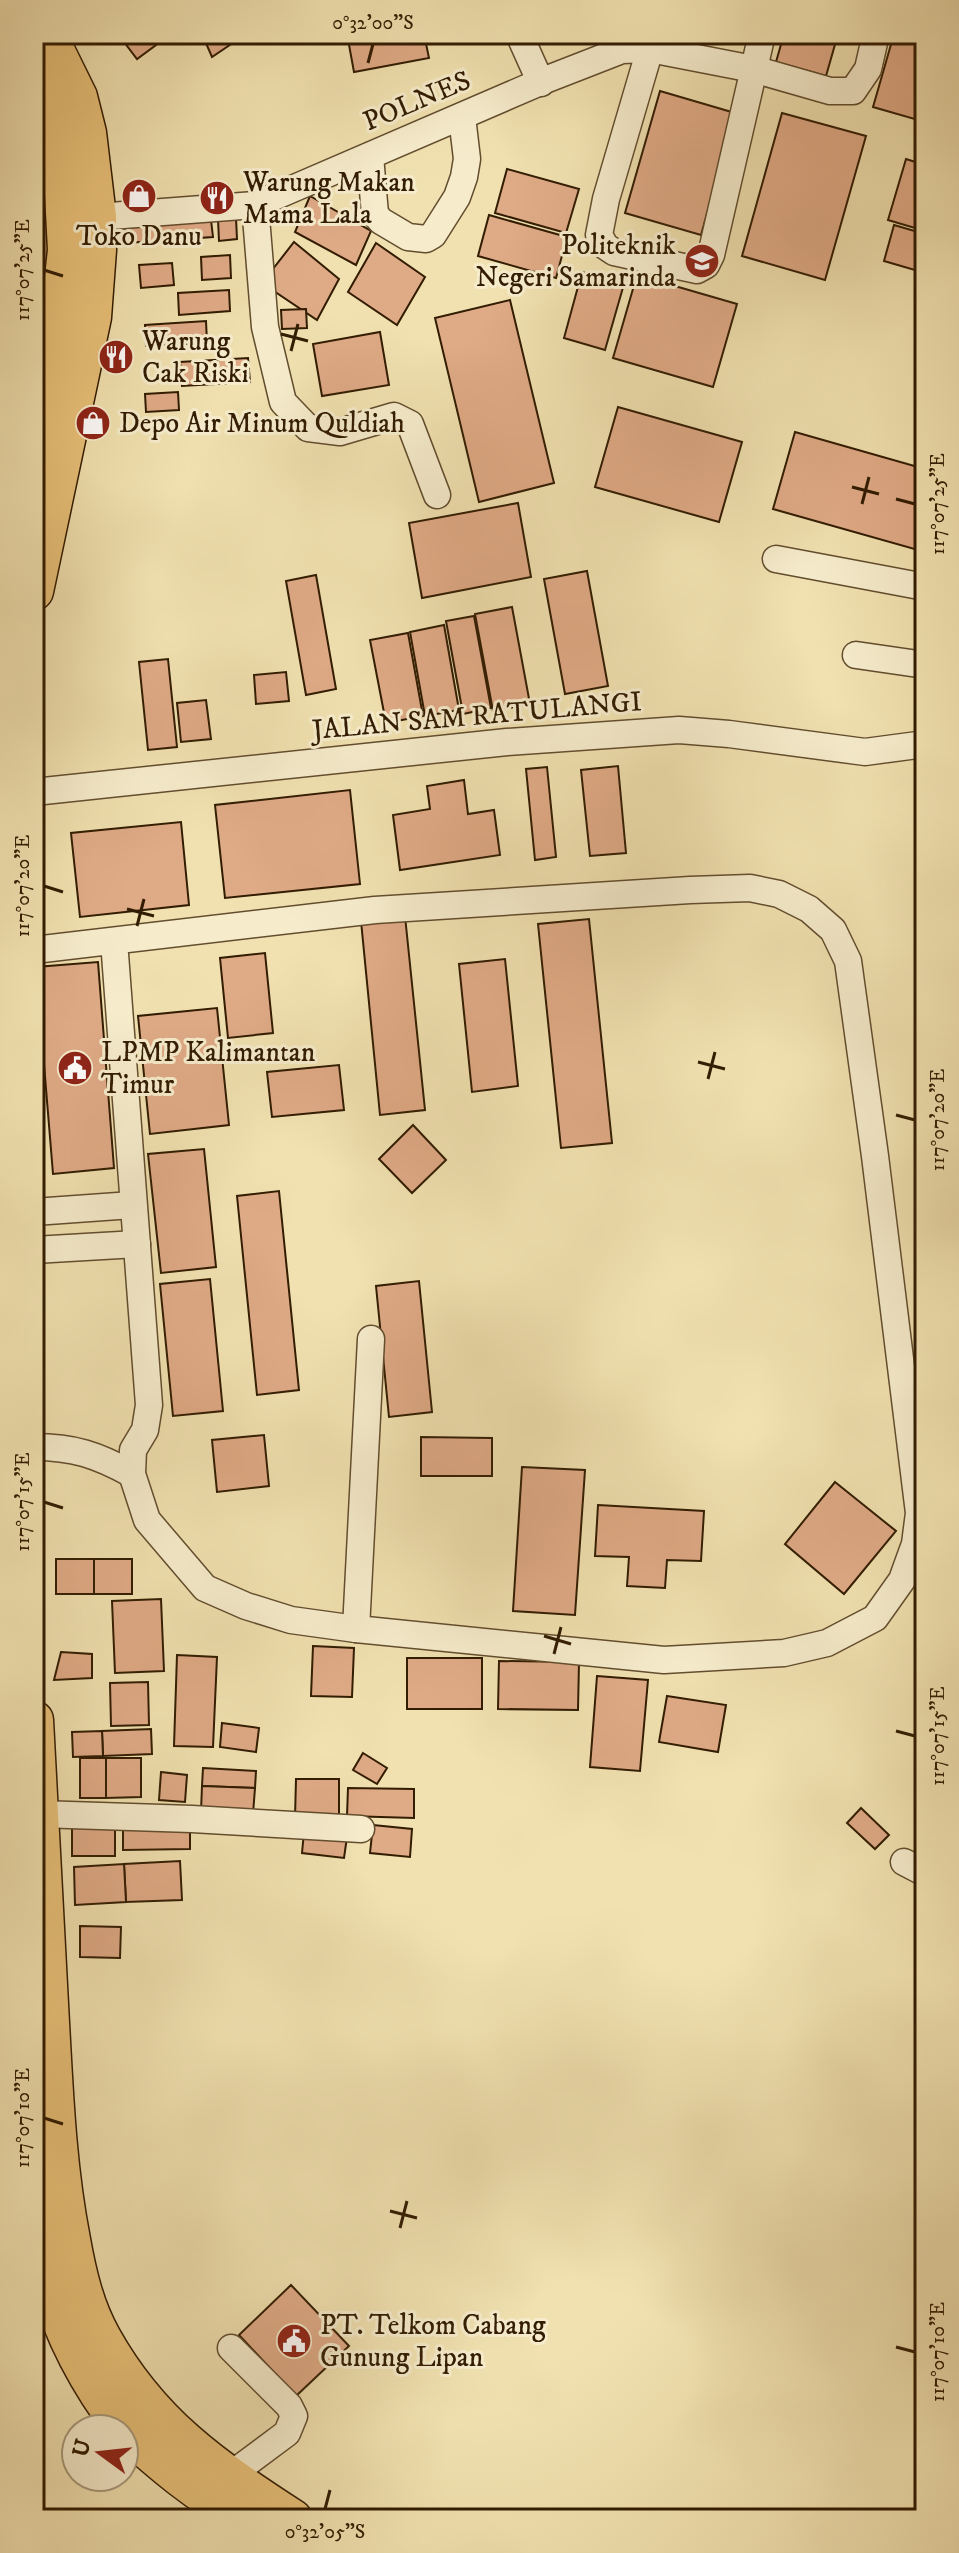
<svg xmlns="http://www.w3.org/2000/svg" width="959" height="2553" viewBox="0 0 959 2553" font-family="'IM FELL DW Pica',serif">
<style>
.building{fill:#dfaa86;stroke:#321c02;stroke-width:2}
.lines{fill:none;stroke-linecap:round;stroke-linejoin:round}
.minor-casing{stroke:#624d2e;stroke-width:29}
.highway-casing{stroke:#321c02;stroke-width:41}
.minor{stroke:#f6eccc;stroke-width:26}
.highway{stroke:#e8c078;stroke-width:38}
.ticks{fill:none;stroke:#321c02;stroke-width:3}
.labels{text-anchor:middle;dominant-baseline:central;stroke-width:6;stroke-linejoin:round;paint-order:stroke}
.street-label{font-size:28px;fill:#321c02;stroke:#f6eccc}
.poi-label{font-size:28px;fill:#321c02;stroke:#f6eccc;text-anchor:start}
.neatline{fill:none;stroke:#321c02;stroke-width:3}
.ticks-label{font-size:20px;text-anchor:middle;fill:#321c02}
</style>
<rect width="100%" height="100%" fill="#f1e1b0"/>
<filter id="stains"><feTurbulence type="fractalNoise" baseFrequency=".0025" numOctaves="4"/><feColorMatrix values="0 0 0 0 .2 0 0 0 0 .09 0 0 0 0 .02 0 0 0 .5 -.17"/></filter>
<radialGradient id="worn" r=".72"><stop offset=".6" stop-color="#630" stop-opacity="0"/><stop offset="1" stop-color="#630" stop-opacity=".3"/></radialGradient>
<!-- building -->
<g class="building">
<path d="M118 34H171L137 59Z"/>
<path d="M202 34H246L212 57Z"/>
<path d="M347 34H424L429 58 354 72Z"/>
<path d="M784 34H838L826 76 776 62Z"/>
<path d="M894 34H925V122L873 107Z"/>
<path d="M660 91 735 113 701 235 625 213Z"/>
<path d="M34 111H49L53 267 34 268Z"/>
<path d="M782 113 866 136 825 280 742 256Z"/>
<path d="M906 159 925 165V231L888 220Z"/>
<path d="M507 169 579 189 566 233 495 213Z"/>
<path d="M310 196 371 231 356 265 295 232Z"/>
<path d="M489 215 567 237 556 278 478 256Z"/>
<path d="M236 218 237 239 219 241 218 219Z"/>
<path d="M211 220 213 237 126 243 125 226Z"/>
<path d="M894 225 925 234V273L884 261Z"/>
<path d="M294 242 339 279 317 320 262 283Z"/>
<path d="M376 243 425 277 397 325 348 292Z"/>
<path d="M230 255 231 278 202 280 201 257Z"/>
<path d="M172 263 174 285 141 288 139 265Z"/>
<path d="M582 272 624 284 605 350 564 338Z"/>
<path d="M637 275 737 304 713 387 613 358Z"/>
<path d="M229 290 230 311 179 315 178 293Z"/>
<path d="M510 300 554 483 479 502 435 318Z"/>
<path d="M306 309 307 328 282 329 281 310Z"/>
<path d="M206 321 207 343 146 346 145 325Z"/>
<path d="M380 332 389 385 322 396 313 344Z"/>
<path d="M113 343 128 348 119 371 105 366Z"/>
<path d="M248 358 250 382 182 386 180 362Z"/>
<path d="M178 392 179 410 146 412 145 394Z"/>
<path d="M618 407 742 442 719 522 595 487Z"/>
<path d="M795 432 925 469V552L773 509Z"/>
<path d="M518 503 531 577 422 598 409 523Z"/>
<path d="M587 571 608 686 565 694 544 579Z"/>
<path d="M316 575 336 689 306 695 286 581Z"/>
<path d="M512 607 530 704 493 711 475 614Z"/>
<path d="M474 616 491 708 463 714 446 621Z"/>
<path d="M444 625 459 710 425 716 410 632Z"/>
<path d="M408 633 423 716 386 723 370 640Z"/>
<path d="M168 659 177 747 148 750 139 662Z"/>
<path d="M286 672 289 701 256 704 254 675Z"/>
<path d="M206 700 211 739 181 742 177 703Z"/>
<path d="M618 766 626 853 590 856 581 770Z"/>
<path d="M547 767 556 857 535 860 526 769Z"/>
<path d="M464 780 468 814 494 810 500 855 400 870 393 815 430 809 427 786Z"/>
<path d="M350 790 360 884 225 898 215 805Z"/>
<path d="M181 822 189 905 80 917 71 833Z"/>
<path d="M405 916 425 1110 380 1115 361 921Z"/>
<path d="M589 919 612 1143 561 1148 538 924Z"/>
<path d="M265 953 273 1033 228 1038 220 958Z"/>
<path d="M505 959 518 1086 472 1092 459 964Z"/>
<path d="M98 962 114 1168 53 1174 36 967Z"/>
<path d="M217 1008 229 1125 150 1134 138 1016Z"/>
<path d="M339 1065 344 1110 272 1117 267 1072Z"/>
<path d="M413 1125 446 1160 412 1193 379 1159Z"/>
<path d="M204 1149 216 1267 161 1273 148 1154Z"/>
<path d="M279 1191 299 1390 257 1395 237 1196Z"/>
<path d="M210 1279 223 1411 173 1416 160 1284Z"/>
<path d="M419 1281 432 1412 389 1417 376 1286Z"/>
<path d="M264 1435 269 1486 217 1492 212 1440Z"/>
<path d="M421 1437 492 1438V1476H421Z"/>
<path d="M522 1467 585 1470 575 1615 513 1611Z"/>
<path d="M835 1482 896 1531 844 1594 785 1544Z"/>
<path d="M598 1505 704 1511 701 1561 667 1560 665 1588 627 1586 629 1557 595 1556Z"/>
<rect x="56" y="1559" width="38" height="35"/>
<rect x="94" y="1559" width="38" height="35"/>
<path d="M161 1599 164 1671 115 1673 112 1601Z"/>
<path d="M313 1646 354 1648 352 1697 311 1696Z"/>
<path d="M61 1652 92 1654V1678L54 1680Z"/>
<path d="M177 1655 217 1657 213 1747 174 1746Z"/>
<rect x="407" y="1658" width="75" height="51"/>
<path d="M499 1661 579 1662 578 1710 498 1709Z"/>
<path d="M597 1676 648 1680 640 1771 590 1767Z"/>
<path d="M148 1682 149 1725 111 1726 110 1683Z"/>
<path d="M667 1696 726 1705 718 1752 659 1742Z"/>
<path d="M222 1723 259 1728 256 1752 220 1747Z"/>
<path d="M151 1729 152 1754 103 1756 102 1731Z"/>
<path d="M102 1731 103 1756 73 1757 72 1732Z"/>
<path d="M363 1753 387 1768 377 1784 353 1770Z"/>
<rect x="80" y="1758" width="26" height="40"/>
<path d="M106 1758H141V1797L106 1798Z"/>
<path d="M203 1768 256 1771 255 1788 202 1786Z"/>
<path d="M161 1772 187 1775 185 1802 159 1800Z"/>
<path d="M296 1779H339V1818H295Z"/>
<path d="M202 1786 255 1788 253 1814 201 1811Z"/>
<path d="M348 1788 414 1789V1818L347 1816Z"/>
<path d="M861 1808 889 1835 875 1849 847 1823Z"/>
<path d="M190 1822V1849L123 1850V1823Z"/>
<rect x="72" y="1824" width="43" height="32"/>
<path d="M373 1825 412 1829 410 1857 370 1853Z"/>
<path d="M304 1832 347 1837 344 1858 302 1853Z"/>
<path d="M180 1861 182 1900 126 1902 124 1864Z"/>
<path d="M124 1864 126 1902 75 1905 74 1867Z"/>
<path d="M80 1926 121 1927 120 1958 80 1957Z"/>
<path d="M291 2285 349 2346 296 2396 239 2335Z"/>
</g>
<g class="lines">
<defs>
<g id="minor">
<path d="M519 34 541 83"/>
<path d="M650 49 606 199 599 235 605 246 614 252 697 270 706 265 711 255 762 34"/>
<path d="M370 156 375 214 381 221 408 237 426 239 433 235 457 197 464 177 467 159 462 117"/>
<path d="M255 205 265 327 283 402 308 428 340 432 394 416 410 424 437 495"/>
<path d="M97 217 255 205 545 80 622 50 650 49 753 69 830 91H853L868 69 876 34"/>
<path d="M776 559 925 587"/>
<path d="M856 655 925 665"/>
<path d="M34 792 507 742 679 730 729 734 865 752 925 744"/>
<path d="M34 950 375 910 690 890 750 888 779 894 809 909 833 930 848 961 875 1156 919 1513 915 1544 902 1580 875 1618 827 1643 784 1653 664 1660 356 1629 291 1620 246 1606 205 1588 147 1520 132 1474 133 1450 145 1430 149 1405 114 941"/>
<path d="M34 1212 132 1205"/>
<path d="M34 1250 137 1244"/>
<path d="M34 1447C74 1447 97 1455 132 1474"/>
<path d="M356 1629 371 1339"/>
<path d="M39 1814 192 1819 361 1829"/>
<path d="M904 1862 925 1873"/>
<path d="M228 2477 287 2433 294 2416 289 2406 231 2348"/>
</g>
<g id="highway">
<path d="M34 433 61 306 67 250 61 137 55 108 48 89"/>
<path d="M34 591 92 317 97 250V217L87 133 78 97 47 34"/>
<path d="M34 1720C40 1821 45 1922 50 2023 54 2096 57 2168 71 2240 77 2274 85 2308 102 2338 150 2424 213 2467 293 2519"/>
<path d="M34 2215C44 2294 75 2366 124 2429"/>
<path d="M124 2429C163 2465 196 2492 242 2519"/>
</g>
</defs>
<!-- minor casing -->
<use href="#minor" class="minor-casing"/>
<!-- highway casing -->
<use href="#highway" class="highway-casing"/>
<!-- minor -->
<use href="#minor" class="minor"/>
<!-- highway -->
<use href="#highway" class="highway"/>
</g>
<!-- ticks -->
<path class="ticks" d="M368 63 373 44M44 270 63 276M281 334 308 341M291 351 298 324M852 487 879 494M896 499 915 504M862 504 869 477M44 886 63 892M127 909 154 916M137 926 144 899M698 1062 725 1069M708 1079 715 1052M896 1115 915 1120M44 1502 63 1508M544 1636 571 1644M554 1654 561 1627M896 1731 915 1736M44 2118 63 2124M390 2211 417 2218M400 2228 407 2201M896 2347 915 2352M325 2509 330 2490"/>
<!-- icons -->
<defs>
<symbol id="shop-disc" viewBox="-11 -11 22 22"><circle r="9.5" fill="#8f2418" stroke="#f6eccc"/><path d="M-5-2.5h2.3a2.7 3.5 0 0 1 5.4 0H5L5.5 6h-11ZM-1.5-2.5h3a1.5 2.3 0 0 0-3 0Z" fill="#fff"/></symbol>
<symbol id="restaurant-disc" viewBox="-11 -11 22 22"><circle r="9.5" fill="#8f2418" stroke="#f6eccc"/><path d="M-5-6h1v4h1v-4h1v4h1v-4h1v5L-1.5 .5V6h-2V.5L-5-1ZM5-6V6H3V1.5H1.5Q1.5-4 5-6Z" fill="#fff"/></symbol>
<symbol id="university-disc" viewBox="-11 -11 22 22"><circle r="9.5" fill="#8f2418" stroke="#f6eccc"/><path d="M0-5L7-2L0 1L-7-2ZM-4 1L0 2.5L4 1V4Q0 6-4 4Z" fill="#fff"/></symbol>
<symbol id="civic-disc" viewBox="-11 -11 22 22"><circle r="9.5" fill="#8f2418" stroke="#f6eccc"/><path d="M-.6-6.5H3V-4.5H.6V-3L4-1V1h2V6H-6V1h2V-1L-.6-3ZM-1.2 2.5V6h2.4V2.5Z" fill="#fff"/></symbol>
</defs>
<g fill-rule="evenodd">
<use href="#shop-disc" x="119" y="176" width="40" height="40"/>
<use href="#restaurant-disc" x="197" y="178" width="40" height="40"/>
<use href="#university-disc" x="682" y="241" width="40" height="40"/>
<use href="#restaurant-disc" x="96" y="337" width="40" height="40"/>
<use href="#shop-disc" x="73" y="403" width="40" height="40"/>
<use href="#civic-disc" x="55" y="1048" width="40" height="40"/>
<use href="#civic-disc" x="274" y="2321" width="40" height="40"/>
</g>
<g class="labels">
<!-- street labels -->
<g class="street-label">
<text transform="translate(417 101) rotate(-23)">POLNES</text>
<text transform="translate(477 716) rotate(-5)">JALAN SAM RATULANGI</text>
</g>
<!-- poi labels -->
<g class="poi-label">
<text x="243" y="182">Warung Makan<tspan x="243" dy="32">Mama Lala</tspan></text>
<text x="139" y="236" text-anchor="middle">Toko Danu</text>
<text x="676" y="245" text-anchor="end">Politeknik<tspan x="676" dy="32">Negeri Samarinda</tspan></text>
<text x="142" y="341">Warung<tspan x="142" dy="32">Cak Riski</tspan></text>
<text x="119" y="423">Depo Air Minum Quldiah</text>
<text x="101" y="1052">LPMP Kalimantan<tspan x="101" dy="32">Timur</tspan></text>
<text x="320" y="2325">PT. Telkom Cabang<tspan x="320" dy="32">Gunung Lipan</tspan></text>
</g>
</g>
<!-- margin -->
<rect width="959" height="2553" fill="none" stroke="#f1e1b0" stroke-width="88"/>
<!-- north arrow -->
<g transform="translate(100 2453) rotate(285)"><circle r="38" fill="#f6eccc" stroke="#a8997b" stroke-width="2"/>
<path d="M0-6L14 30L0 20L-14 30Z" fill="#8f2418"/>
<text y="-12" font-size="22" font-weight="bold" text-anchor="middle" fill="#321c02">U</text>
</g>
<rect x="44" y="44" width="871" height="2465" class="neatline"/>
<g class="ticks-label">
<text x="373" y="29">0°32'00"S</text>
<text transform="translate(22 270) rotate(-90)" y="7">117°07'25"E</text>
<text transform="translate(937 504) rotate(-90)" y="7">117°07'25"E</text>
<text transform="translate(22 886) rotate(-90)" y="7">117°07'20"E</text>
<text transform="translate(937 1120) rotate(-90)" y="7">117°07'20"E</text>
<text transform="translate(22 1502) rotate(-90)" y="7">117°07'15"E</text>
<text transform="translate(937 1736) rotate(-90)" y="7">117°07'15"E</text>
<text transform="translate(22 2118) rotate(-90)" y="7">117°07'10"E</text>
<text transform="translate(937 2352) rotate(-90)" y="7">117°07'10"E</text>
<text x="325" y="2538">0°32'05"S</text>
</g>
<rect width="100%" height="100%" filter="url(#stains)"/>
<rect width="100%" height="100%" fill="url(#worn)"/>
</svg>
